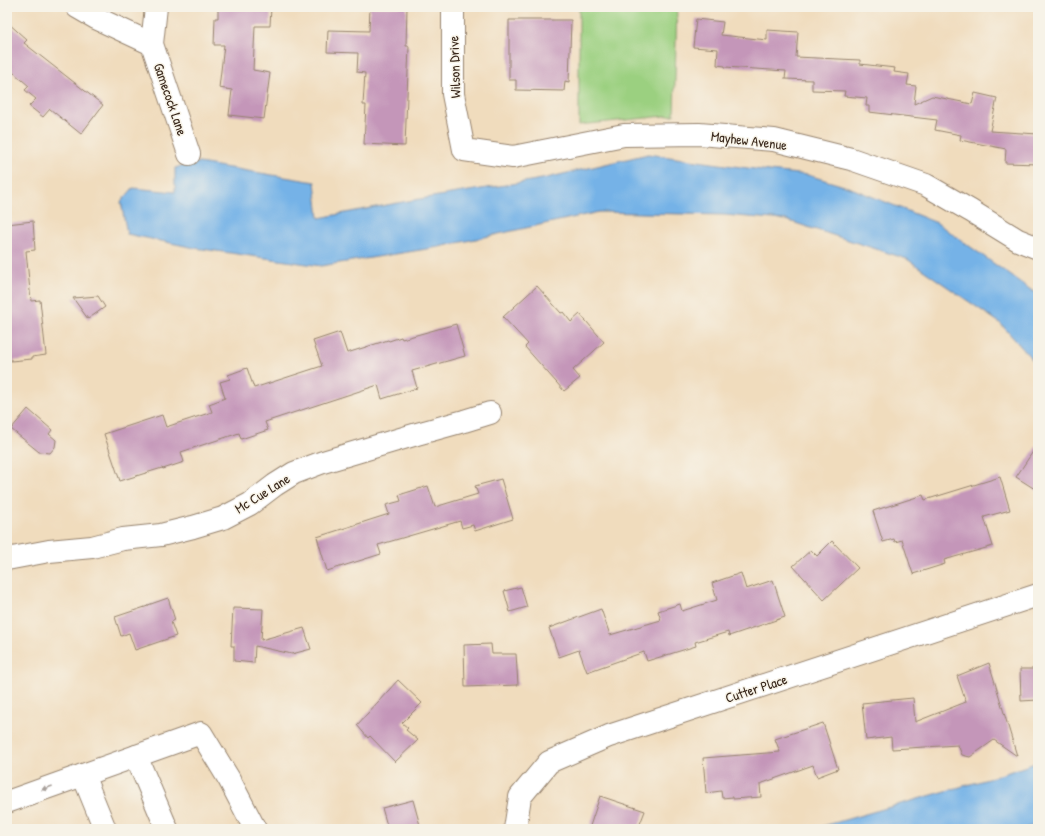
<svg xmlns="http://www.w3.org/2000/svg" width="1045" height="836" viewBox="0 0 1045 836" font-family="'Patrick Hand',sans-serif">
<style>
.green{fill:#9bd080;stroke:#6b7d4f}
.water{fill:#74b2e7;stroke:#586e82}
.building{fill:#c496b9}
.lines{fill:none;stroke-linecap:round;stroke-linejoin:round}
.minor-casing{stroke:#96836e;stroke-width:24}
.minor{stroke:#fff;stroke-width:22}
.oneway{fill:#a79f9a}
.labels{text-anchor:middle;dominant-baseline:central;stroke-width:3;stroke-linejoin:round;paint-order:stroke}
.street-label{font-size:14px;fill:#3b2a1e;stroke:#f7f3e8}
</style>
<rect width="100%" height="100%" fill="#f7f3e8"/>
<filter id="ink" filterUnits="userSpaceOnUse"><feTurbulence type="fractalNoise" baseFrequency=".025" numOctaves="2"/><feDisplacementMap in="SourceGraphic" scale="8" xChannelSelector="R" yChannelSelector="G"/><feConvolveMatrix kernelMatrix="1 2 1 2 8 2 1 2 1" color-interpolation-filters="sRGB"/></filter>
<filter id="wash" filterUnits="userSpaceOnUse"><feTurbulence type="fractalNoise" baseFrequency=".012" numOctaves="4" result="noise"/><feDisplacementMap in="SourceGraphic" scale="16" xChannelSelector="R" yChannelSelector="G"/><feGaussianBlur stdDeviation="0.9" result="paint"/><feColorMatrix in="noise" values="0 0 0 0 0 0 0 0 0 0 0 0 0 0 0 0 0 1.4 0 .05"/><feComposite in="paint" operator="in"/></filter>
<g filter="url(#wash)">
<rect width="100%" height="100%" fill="#f0dcbd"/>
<!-- green -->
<path class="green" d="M579 7H677L674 115 579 125Z"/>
<!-- water -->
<g class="water">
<path d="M648 154 769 171 808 175 851 188 937 223 1038 295V366L1000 323 907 259 786 220 724 215 599 212 439 247 321 266 195 248 127 234 121 202 133 188 175 192V168L193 162 315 182 319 218 408 201 542 179Z"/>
<path d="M1038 762V824L1023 829H813L988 779Z"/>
</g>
<g id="blocks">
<!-- building -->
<g class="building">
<path d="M218 7H271L270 26H255L253 70 270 73 264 119 229 115 232 90 219 88 224 45H214L215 18H218Z"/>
<path d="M370 7H407L406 46H409L405 146 364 144 366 105H363L365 73 357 72 358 53 327 52 328 30 369 31Z"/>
<path d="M696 19 723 22 721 35 767 40V30L798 32 796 57 860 60V64L895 68 894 72 909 74 907 85 916 86 914 104 932 96 972 104 975 93 997 98 990 131 1038 134V164L1005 163 1006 149 960 140 961 135 935 130 937 120 869 112V106H866L867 98 844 96 845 91 812 90V80L785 79 786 71 725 67V66L717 65 718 49 693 47Z"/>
<path d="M509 20H571L569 82 565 81 564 91 516 90V80H509Z"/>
<path d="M7 22 27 40 24 43 103 105 81 134 50 109 43 117 29 106 36 99 25 90 29 86 7 67Z"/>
<path d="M33 221 35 250 26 251 31 301 40 300 46 355 32 357V359L11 361V359H7V224Z"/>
<path d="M537 286 561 313 563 312 571 322 580 314 604 342 573 370 580 378 564 391 525 347 528 344 503 317Z"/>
<path d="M98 296 105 307 88 319 73 298Z"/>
<path d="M456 324 465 356 412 371 417 388 382 399 378 385 265 422 268 430 241 439 239 433 181 452 184 462 163 469 162 468 120 481 104 434 162 415 166 427 212 412 209 404 225 398 220 382 230 379 228 375 247 368 254 388 322 366 313 341 340 332 347 353 388 340 389 341 401 337 402 339Z"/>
<path d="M28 409 52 430 49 434 56 440 55 447 50 453 39 452 11 429Z"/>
<path d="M1038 444V491L1016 477Z"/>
<path d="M1000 477 1010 510 984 517 993 546 944 560 945 564 913 574 902 540 895 542 894 539 883 542 873 511 923 495 925 500Z"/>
<path d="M501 479 513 519 475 531 473 525 462 528 460 521 378 545 381 554 327 571 317 537 389 514 386 505 401 501 399 495 428 486 435 507 478 494 475 486Z"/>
<path d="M832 541 858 568 824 600 793 566 811 550 817 556Z"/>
<path d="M741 573 746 589 773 580 785 617 729 636 728 632 695 642 696 646 647 661 644 652 587 672 579 650 559 657 549 628 601 609 610 635 661 620 658 611 680 604 682 611 717 600 712 583Z"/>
<path d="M521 587 527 607 510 612 504 591Z"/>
<path d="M168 598 175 620 171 622 176 636 135 650 129 633 121 636 115 617 148 606V605Z"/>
<path d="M233 608 263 609 261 640 304 628 311 649 292 654 255 646 254 663 234 661V646H231Z"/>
<path d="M491 644 492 654H516L518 685 465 687 464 645Z"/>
<path d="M989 663 1017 756 994 740 970 757 962 755 958 745 892 749 891 737 866 740 862 703 913 698 915 722 966 702 957 676Z"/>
<path d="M1020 669H1038V700L1021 701Z"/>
<path d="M398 680 422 703 402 723 408 728 406 730 418 740 395 762 370 736 368 738 357 725Z"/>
<path d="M823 723 838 769 817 777 813 765 760 784 761 797 733 799V797L722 798 721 791 706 793 703 758 780 752 775 739Z"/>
<path d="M600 796 645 811 638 829H589Z"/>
<path d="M413 800 421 829H388L382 808Z"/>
</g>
</g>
</g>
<g filter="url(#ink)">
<use href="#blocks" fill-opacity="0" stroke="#96836e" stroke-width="1"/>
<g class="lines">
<defs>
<g id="minor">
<path d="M77 7 96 18 152 44"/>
<path d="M156 7 152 44 189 154"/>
<path d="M453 7V94L464 150 513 157 624 135 699 134 774 140 851 159 926 185 971 211 1018 240 1038 248"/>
<path d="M7 559 49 551 92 547 123 539 161 535 193 527 223 518 250 504 275 485 294 473 323 462 417 434 464 421 490 413"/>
<path d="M136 756 167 829"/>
<path d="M83 775 105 829"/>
<path d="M7 802 201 733 229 779 255 829"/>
<path d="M515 829 520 797 549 762 609 736 1038 595"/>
</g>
</defs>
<!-- minor casing -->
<use href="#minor" class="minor-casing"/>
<!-- minor -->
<use href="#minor" class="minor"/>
</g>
<!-- one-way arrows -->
<defs><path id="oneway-solid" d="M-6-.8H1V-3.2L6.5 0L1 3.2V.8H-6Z"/></defs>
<use class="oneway" href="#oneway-solid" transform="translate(47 788) rotate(160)"/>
</g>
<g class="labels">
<!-- street labels -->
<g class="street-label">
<text transform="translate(454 67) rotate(-92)">Wilson Drive</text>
<text transform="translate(171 99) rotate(71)">Gamecock Lane</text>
<text transform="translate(749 140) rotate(7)">Mayhew Avenue</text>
<text transform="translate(262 493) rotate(-32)">Mc Cue Lane</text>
<text transform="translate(756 688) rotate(-18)">Cutter Place</text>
</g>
</g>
<!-- margin -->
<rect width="1045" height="836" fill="none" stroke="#f7f3e8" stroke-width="24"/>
</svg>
